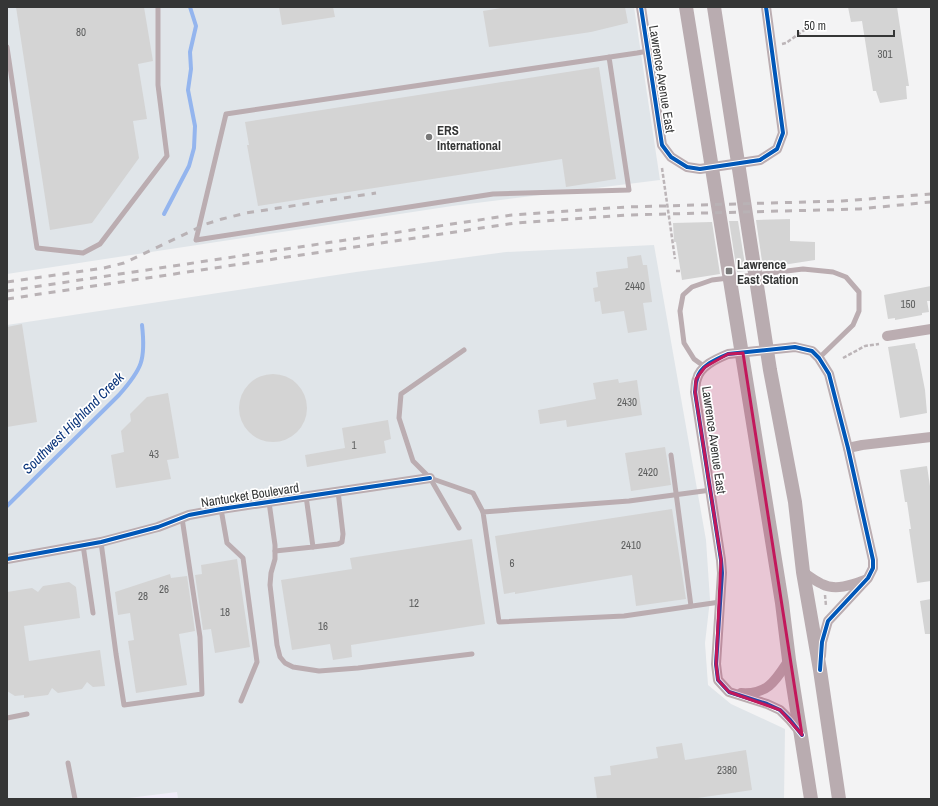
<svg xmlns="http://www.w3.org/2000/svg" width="938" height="806" viewBox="0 0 938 806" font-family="'Archivo Narrow',sans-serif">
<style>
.commercial{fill:#efecf8}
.built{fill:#e0e5e9}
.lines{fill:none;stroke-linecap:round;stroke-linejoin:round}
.stream{stroke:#94b5ee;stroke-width:4}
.building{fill:#d4d4d4}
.path{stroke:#bcb5b8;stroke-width:2.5;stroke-dasharray:4 2;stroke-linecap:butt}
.lane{stroke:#bbadb1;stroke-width:5}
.street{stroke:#bbadb1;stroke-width:10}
.secondary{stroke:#b9acb0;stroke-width:14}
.rail{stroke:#b9b2b5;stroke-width:3;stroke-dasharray:7 7;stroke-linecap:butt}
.cycleway-casing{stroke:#fff;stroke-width:6}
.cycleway{stroke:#0057b8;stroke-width:4}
.marked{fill:#c2185b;fill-opacity:0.2;stroke:#c2185b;stroke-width:3;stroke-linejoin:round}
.poi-dot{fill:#787878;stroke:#fff;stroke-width:1.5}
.labels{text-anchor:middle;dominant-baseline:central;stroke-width:3.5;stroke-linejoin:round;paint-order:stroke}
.number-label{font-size:11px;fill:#5d5e5e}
.street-label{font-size:13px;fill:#353636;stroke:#fff}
.poi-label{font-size:13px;font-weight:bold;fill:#353636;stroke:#fff;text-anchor:start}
.water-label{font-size:14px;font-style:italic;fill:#0b357b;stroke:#fff}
</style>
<rect width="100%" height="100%" fill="#f3f3f4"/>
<!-- commercial -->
<path class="commercial" d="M177 792 178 799H121Z"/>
<!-- built -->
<g class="built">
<path d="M7 7H634L660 180 452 206 7 274Z"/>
<path d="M654 245 706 540 710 600 705 643 708 685 731 704 785 729 784 799H178L177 792 121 799H7V325L356 272 506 252Z"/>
</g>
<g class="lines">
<!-- stream -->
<g class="stream">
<path d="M164 214 189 166 194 148 195 126 188 90 191 69 190 52 196 26 190 7"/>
<path d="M7 506 119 395C142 369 146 360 142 325"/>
</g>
</g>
<!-- building -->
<g class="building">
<path d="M16 7H144L153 61 138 64 147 119 133 121 139 158 92 223 50 230Z"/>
<path d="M279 7H333L335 17 282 25Z"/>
<path d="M507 7H625L628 23 591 32 489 47 483 11Z"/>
<path d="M848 7H897L909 86H906L907 99 880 103 876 91H873L862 21 851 22Z"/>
<path d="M599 67 616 179 566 187 562 159 258 206 247 145H249L245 122Z"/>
<path d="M790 219V241L815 242V260L763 268 756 220Z"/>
<path d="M729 221H738L746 271 737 272Z"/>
<path d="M712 222 720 274 682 280 676 242H674L673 223Z"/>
<path d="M641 255 643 265H647L652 302 643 303 647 330 628 333 624 311 602 314 600 301 595 302 593 288 598 287 596 272 628 268 627 257Z"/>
<path d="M931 286V301H927L929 312 922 313V315L895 320V318L888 319 884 295Z"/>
<path d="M22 324 37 422 7 427V327Z"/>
<path d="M915 343 916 349H917L925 390 927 413 900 418 888 347Z"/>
<circle cx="273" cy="408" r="34"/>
<path d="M618 379 619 383 637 380 642 415 567 427 566 420 540 424 538 410 596 399 593 383Z"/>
<path d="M168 393 179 458 167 460 171 479 116 488 111 455 124 452 121 431 131 421 130 414 147 397Z"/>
<path d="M388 420 391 439 384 441 386 453 307 467 305 455 345 448 342 428Z"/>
<path d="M665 447 671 485 631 491 625 453Z"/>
<path d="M927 466 931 493V581L917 583 909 529H911L907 502H905L900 470Z"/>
<path d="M672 509 686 599 636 606 632 575 515 594V592L504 594 495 536Z"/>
<path d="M472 539 485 624 351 645 352 657 333 660 330 644 292 650 281 580 352 569 350 558Z"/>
<path d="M237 559 250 647 215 653 211 629 203 630 195 575 202 574 201 565Z"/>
<path d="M170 574 171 578 187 576 195 631 179 634 187 685 136 693 128 641 134 640 130 613 118 615 115 592Z"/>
<path d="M69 582 76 587 80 618 24 626 29 661 100 650 105 686 93 687 87 682 82 689 58 693 52 688 48 695 24 698V695L15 696 7 691V592L32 588 38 592 43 586Z"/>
<path d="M931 599V634H925L920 601Z"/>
<path d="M682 743 685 760 746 750 752 790 691 799H597L594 777 611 775 610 766 658 758 656 747Z"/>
</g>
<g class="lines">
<!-- path -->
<g class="path">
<path d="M782 44 786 43 810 26"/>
<path d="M662 168 675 259"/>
<path d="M676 271H681"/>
<path d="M843 358 865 346 879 344"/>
<path d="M825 595 826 606"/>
</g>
<!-- lane -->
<g class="lane">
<path d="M7 47 37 248 83 253 100 244 167 156 158 85V7"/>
<path d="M609 57 629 190 493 194 196 240 226 114 637 53 648 51"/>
<path d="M705 367 694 359 684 343 680 311 683 295 692 287 712 280 803 269 833 272 846 277 859 292V311L853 325 819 358"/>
<path d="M671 455 691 606"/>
<path d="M430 478 473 493 483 512"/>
<path d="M711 490 629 501 483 512 499 622 624 616 720 602"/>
<path d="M269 502 275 545V559L271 573 270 585 277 645 280 657 285 663 293 667 319 671 358 668 472 654"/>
<path d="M221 509 227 543 243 558 257 662 241 701"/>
<path d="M459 528 430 478 413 461 399 418 401 394 464 350"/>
<path d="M101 542 116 654 124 705 202 694 200 637 182 518"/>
<path d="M83 545 93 613"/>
<path d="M313 547 338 544 342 542 343 534 338 491"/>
<path d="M275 551 313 547 306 496"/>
<path d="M7 718 27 714"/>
<path d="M68 763 75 799"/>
</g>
<!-- street -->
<g class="street">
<path d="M641 7 662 145 671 157 687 167 700 169 760 160 777 149 783 133 766 7"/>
<path d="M887 336 931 329"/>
<path d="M848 448 862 445 931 437"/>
<path d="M7 559 101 542 158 527 189 515 221 509 430 478"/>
<path d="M803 572C809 576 815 581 822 584 835 591 852 585 865 580"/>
<path d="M741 693C768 695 776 680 789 660"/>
<path d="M800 732 790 720 780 710 767 704 729 692 718 680 716 664 722 573 721 560 695 392C696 388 695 383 697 379 700 366 716 359 728 354L795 347 812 351 819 358 829 374 848 448 873 560V568L868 578 828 621 822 642 821 656"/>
</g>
<!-- secondary -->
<g class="secondary">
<path d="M686 7 782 603 789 660 811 799"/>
<path d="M714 7 770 370 795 502 803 572 820 670 839 799"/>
</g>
<!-- rail -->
<g class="rail">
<path d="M7 282 104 268 124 263 206 224 222 219 246 213 376 193"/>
<path d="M7 291 512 215 626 207 842 201 931 194"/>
<path d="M7 299 515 223 628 215 859 209 931 202"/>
</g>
<defs>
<g id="cycleway">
<path d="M641 7 662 145 671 157 687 167 700 169 760 160 777 149 783 133 766 7"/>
<path d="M7 559 101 542 158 527 189 515 221 509 430 478"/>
<path d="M802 735 790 720 780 710 767 704 729 692 718 680 716 664 722 573 721 560 695 392C696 388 695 383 697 379 700 366 716 359 728 354L795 347 812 351 819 358 829 374 848 448 873 560V568L868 578 828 621 822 642 820 670"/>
</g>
</defs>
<!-- cycleway casing -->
<use href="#cycleway" class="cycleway-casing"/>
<!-- cycleway -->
<use href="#cycleway" class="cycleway"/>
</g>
<!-- marked area -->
<path class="marked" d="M743 353 802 735 780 710 729 692 718 680 716 664 721 560 695 392 696 379 705 367 728 354Z"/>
<!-- markers -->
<g class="poi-dot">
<circle cx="429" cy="137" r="4"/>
<rect x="725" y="267" width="8" height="8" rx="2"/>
</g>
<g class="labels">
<!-- number labels -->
<g class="number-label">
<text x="81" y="32">80</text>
<text x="885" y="54">301</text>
<text x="635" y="286">2440</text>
<text x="908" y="304">150</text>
<text x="627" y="402">2430</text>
<text x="354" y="445">1</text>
<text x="154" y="454">43</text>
<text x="648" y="472">2420</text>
<text x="631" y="545">2410</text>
<text x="512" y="563">6</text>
<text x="164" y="589">26</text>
<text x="143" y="596">28</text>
<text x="414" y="603">12</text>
<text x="225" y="612">18</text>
<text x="323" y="626">16</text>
<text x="727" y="770">2380</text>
</g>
<!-- street labels -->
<g class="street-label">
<text transform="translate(662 79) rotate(81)">Lawrence Avenue East</text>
<text transform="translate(714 440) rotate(82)">Lawrence Avenue East</text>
<text transform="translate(250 495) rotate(-9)">Nantucket Boulevard</text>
</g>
<!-- poi labels -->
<g class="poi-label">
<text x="437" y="130">ERS<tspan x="437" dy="15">International</tspan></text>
<text x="737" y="264">Lawrence<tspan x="737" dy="15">East Station</tspan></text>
</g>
<!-- water labels -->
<g class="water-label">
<text transform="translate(73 423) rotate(-45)">Southwest Highland Creek</text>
</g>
</g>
<!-- border -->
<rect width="938" height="806" fill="none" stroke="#353636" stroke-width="16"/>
<!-- scale -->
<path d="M798 30v6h96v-6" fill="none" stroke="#353636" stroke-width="2"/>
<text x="804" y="30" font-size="12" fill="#353636" stroke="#ffffff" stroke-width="3" paint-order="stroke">50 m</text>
</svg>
